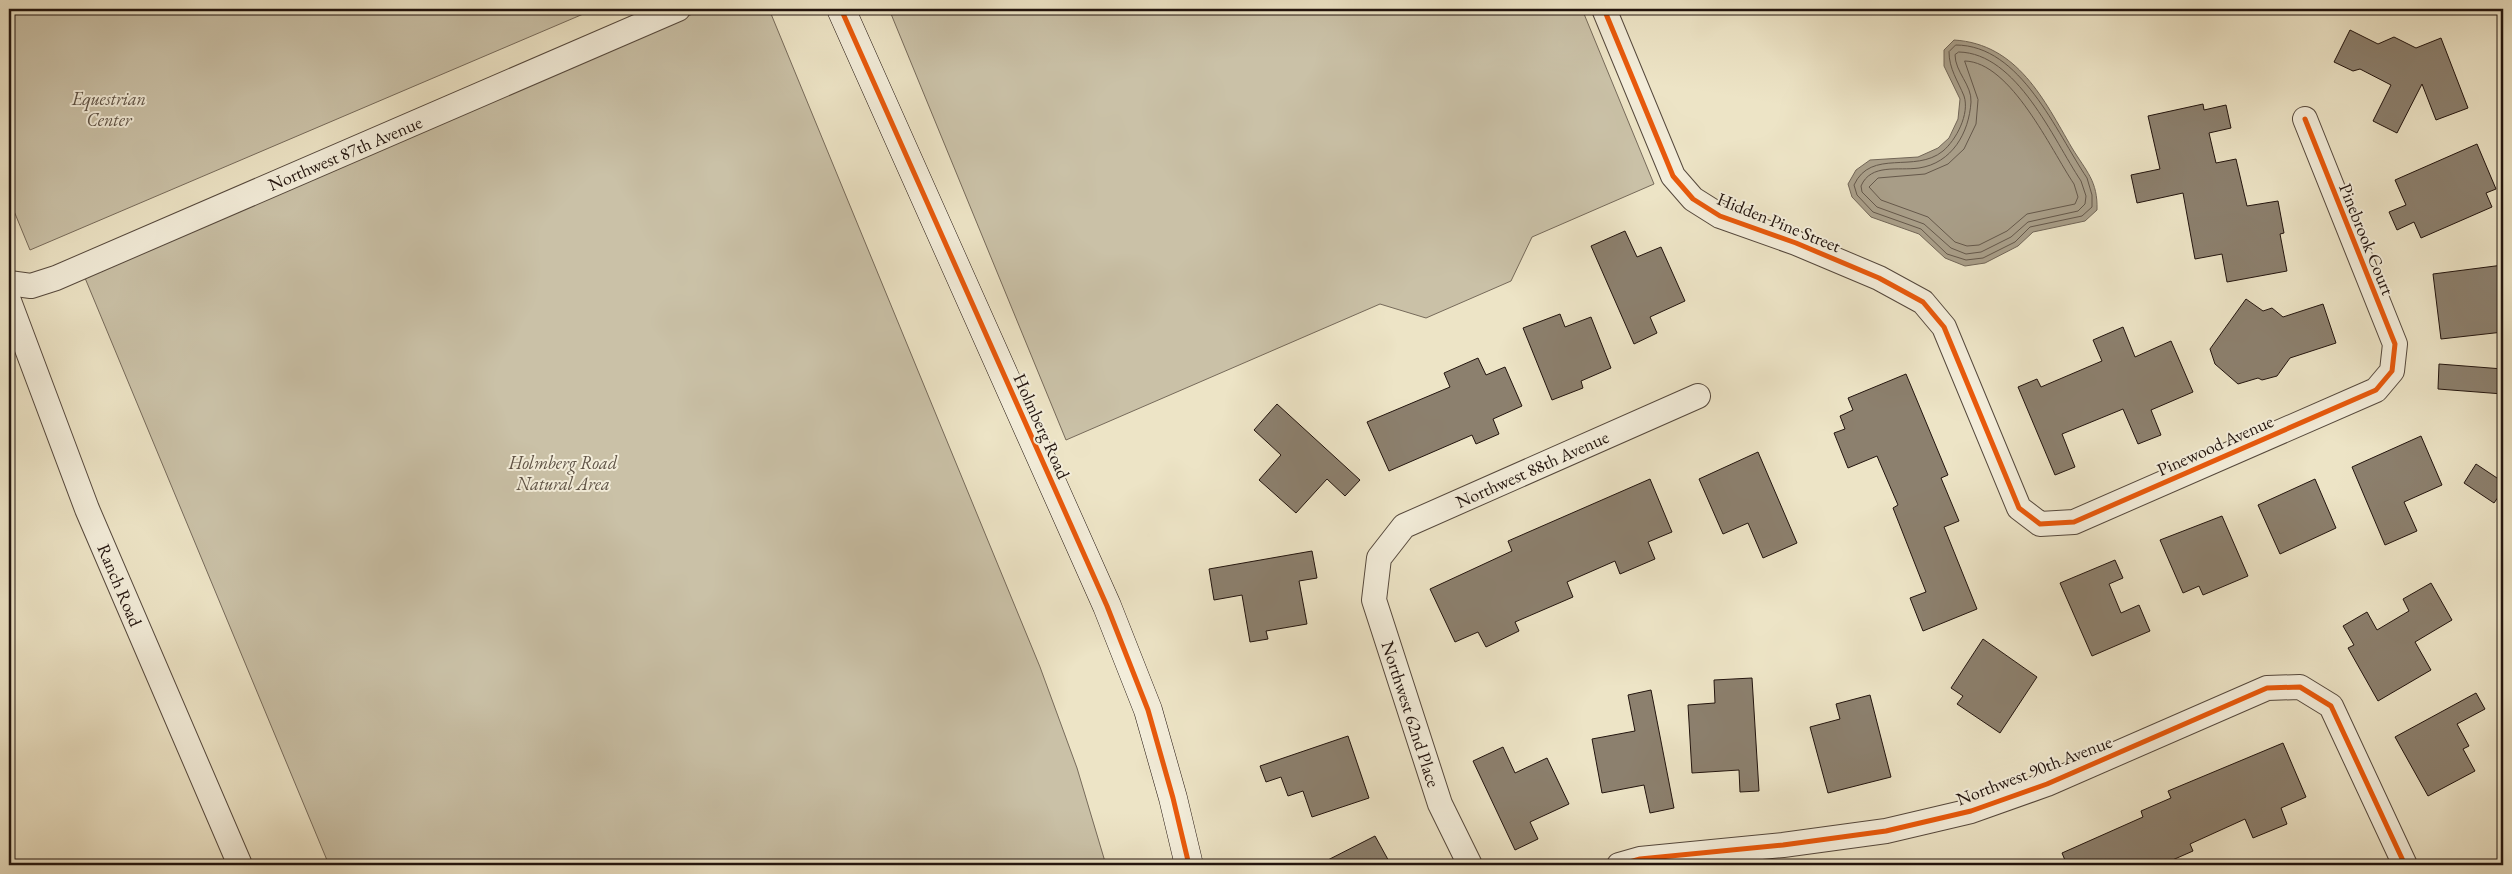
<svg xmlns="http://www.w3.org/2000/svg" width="2512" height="874" viewBox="0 0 2512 874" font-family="'EB Garamond',serif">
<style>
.green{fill:#cac1a7;stroke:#766a5a}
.water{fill:#a89d87;stroke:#726657}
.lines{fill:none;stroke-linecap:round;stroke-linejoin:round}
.shore{stroke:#65584a;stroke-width:1}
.building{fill:#8c806e;stroke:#22140e}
.street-casing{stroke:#55483c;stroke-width:26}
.secondary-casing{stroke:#22140e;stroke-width:29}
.street{stroke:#f3edda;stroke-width:24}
.secondary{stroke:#f3edda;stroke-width:28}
.cycleway-casing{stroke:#f3edda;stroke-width:8}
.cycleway{stroke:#e8590c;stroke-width:5}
.labels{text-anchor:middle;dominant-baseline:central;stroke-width:4;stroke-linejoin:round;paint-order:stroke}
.park-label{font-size:18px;font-style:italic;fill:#5d5144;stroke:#f3edda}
.street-label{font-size:18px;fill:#22140e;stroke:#f3edda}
</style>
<rect width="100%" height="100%" fill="#ede4c6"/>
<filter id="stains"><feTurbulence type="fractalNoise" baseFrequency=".004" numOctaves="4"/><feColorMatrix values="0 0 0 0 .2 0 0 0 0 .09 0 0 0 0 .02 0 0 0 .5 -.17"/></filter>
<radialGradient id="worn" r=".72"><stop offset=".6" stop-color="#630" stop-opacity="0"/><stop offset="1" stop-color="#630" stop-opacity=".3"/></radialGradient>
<!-- green -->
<g class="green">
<path d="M9 9H595L30 250 9 199Z"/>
<path d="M704 9H769L1040 667 1077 768 1106 865H329L85 278Z"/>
<path d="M889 9H1582L1654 184 1532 237 1511 281 1426 318 1380 304 1066 440Z"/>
</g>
<!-- water -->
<path class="water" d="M1954 40C2018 44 2044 100 2072 148 2086 171 2098 181 2097 210L2085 221 2033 232 2018 246 1985 263 1965 266 1945 258 1919 234 1871 217 1852 197 1848 184 1856 170 1870 160 1918 157 1938 148 1949 138 1958 119 1960 99 1944 66V50Z"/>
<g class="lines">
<!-- shore -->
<g class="shore">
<path d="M1956 45C2021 45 2056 132 2087 178L2092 195V207L2082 216 2030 227 2015 242 1983 258 1966 260 1947 254 1921 229 1873 212 1857 195 1854 185C1871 148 1915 174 1943 151 1956 140 1970 114 1964 96 1958 81 1949 69 1949 52Z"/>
<path d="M1959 52C2017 53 2053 139 2081 181L2086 196 2085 204 2078 211 2028 222 2011 237 1981 252 1966 254 1951 248 1924 224 1877 207 1862 192 1861 186C1871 163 1898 171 1919 168 1952 163 1969 133 1971 102 1972 85 1955 72 1955 55Z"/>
<path d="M1965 61C2011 62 2051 150 2074 184L2078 197 2075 204 2027 214 2007 231 1979 245 1967 246 1955 242 1928 217 1881 200 1869 187 1878 178 1925 174 1948 164 1964 149 1976 124 1978 100Z"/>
</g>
</g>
<!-- building -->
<g class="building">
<path d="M2350 30 2378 44 2394 37 2416 48 2441 38 2468 108 2436 120 2422 84 2397 133 2373 121 2391 85 2360 69 2353 71 2334 62Z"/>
<path d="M2203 104 2204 110 2226 105 2231 128 2209 133 2216 163 2236 159 2247 206 2278 201 2284 233 2280 234 2287 271 2227 282 2222 254 2195 259 2183 193 2137 203 2131 175 2160 169 2148 116Z"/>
<path d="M2477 144 2496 189 2486 193 2492 207 2421 238 2414 222 2397 230 2389 212 2406 205 2395 180Z"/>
<path d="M1625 231 1637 257 1661 247 1685 301 1650 317 1657 333 1634 344 1591 246Z"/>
<path d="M2503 265V332L2441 339 2433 274Z"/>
<path d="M2246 299 2263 311 2272 308 2283 317 2323 304 2336 343 2290 358 2277 376 2262 380 2258 378 2238 384 2215 364 2210 349Z"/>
<path d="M1560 314 1565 327 1591 317 1611 368 1581 381 1583 388 1552 400 1523 328Z"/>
<path d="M2123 327 2135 357 2171 341 2193 392 2151 410 2161 435 2138 444 2123 409 2062 434 2075 467 2055 475 2018 387 2037 379 2041 387 2102 361 2093 340Z"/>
<path d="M1478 358 1486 375 1505 367 1522 406 1493 419 1499 434 1476 444 1472 435 1389 471 1367 422 1450 387 1444 373Z"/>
<path d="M2439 364 2503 369V394L2438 389Z"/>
<path d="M1906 374 1948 475 1941 478 1959 521 1944 527 1977 609 1923 631 1910 598 1926 592 1893 508 1898 505 1877 456 1848 468 1834 433 1845 429 1840 416 1853 410 1848 398Z"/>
<path d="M1277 404 1360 480 1345 496 1327 479 1296 513 1259 480 1281 455 1254 430Z"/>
<path d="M2421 436 2442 485 2404 502 2417 531 2385 545 2352 467Z"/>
<path d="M1758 452 1797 543 1763 558 1748 523 1723 534 1699 479Z"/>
<path d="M2476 464 2503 482V490L2494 503 2464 483Z"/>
<path d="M1650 479 1672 532 1648 542 1655 559 1620 574 1615 561 1567 582 1573 597 1515 622 1519 631 1486 647 1478 632 1455 642 1430 589 1512 551 1508 541Z"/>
<path d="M2315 479 2336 528 2280 554 2258 505Z"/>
<path d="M2222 516 2248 576 2203 595 2199 586 2183 593 2160 540Z"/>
<path d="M1312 551 1317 578 1299 581 1307 624 1266 631 1268 639 1250 642 1242 595 1214 600 1209 569Z"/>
<path d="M2115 560 2123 578 2109 584 2121 613 2139 605 2150 631 2092 656 2060 583Z"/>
<path d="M2431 583 2452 620 2415 642 2431 670 2378 701 2348 648 2354 645 2343 626 2367 612 2377 630 2409 611 2403 599Z"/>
<path d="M1983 639 2037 677 2000 733 1957 704 1963 696 1951 688Z"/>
<path d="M1752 678 1759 791 1740 792 1739 770 1692 773 1688 705 1715 703 1714 680Z"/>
<path d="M1651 690 1674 808 1650 813 1644 785 1602 793 1592 739 1635 731 1628 695Z"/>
<path d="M2476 693 2485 709 2457 724 2469 746 2463 749 2475 771 2428 796 2395 737Z"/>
<path d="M1870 695 1891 777 1828 793 1810 727 1840 719 1836 704Z"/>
<path d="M1348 736 1369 798 1312 817 1303 791 1288 796 1281 777 1266 782 1260 766Z"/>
<path d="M2283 743 2306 797 2281 808 2287 824 2253 838 2245 819 2190 844 2193 851 2161 865H2067L2062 853 2143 817 2141 811 2171 798 2168 791Z"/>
<path d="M1503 747 1515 773 1547 758 1569 804 1530 822 1538 839 1515 850 1473 761Z"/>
<path d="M1375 836 1391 865H1318Z"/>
</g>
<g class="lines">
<defs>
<g id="street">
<path d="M1604 9 1673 176 1693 199 1720 216 1796 243 1879 278 1923 302 1944 327 2019 508 2040 524 2074 522 2376 390 2392 371 2395 344 2305 119"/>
<path d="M9 283 31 286 56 278 678 9"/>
<path d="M9 301 87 509 240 865"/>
<path d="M1470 865 1440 804 1374 600 1379 558 1404 526 1698 396"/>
<path d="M1619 865 1640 859 1783 845 1886 831 1971 811 2047 784 2267 688 2300 687 2331 706 2405 865"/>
</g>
<path id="secondary" d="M841 9 1107 606 1148 710 1173 798 1189 865"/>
</defs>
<!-- street casing -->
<use href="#street" class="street-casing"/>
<!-- secondary casing -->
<use href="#secondary" class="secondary-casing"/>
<!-- street -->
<use href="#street" class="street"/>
<!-- secondary -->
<use href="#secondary" class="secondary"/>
<defs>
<g id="cycleway">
<path d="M841 9 1107 606 1148 710 1173 798 1189 865"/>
<path d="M1604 9 1673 176 1693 199 1720 216 1796 243 1879 278 1923 302 1944 327 2019 508 2040 524 2074 522 2376 390 2392 371 2395 344 2305 119"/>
<path d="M1619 865 1640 859 1783 845 1886 831 1971 811 2047 784 2267 688 2300 687 2331 706 2405 865"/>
</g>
</defs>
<!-- cycleway casing -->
<use href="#cycleway" class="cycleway-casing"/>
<!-- cycleway -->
<use href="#cycleway" class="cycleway"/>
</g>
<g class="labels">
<!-- park labels -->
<g class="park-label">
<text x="109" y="98">Equestrian<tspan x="109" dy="21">Center</tspan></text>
<text x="563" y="462">Holmberg Road<tspan x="563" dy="21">Natural Area</tspan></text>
</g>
<!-- street labels -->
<g class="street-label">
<text transform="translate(345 153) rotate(-23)">Northwest 87th Avenue</text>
<text transform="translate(1779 222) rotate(22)">Hidden Pine Street</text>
<text transform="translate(2367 239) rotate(68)">Pinebrook Court</text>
<text transform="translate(1042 426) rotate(66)">Holmberg Road</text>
<text transform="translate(2215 445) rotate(-24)">Pinewood Avenue</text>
<text transform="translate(1532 469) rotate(-24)">Northwest 88th Avenue</text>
<text transform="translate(120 585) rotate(67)">Ranch Road</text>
<text transform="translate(1411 714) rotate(72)">Northwest 62nd Place</text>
<text transform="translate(2034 770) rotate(-21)">Northwest 90th Avenue</text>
</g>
</g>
<!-- margin -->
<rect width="2512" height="874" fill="none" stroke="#ede4c6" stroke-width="30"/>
<rect x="10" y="10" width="2492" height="854" fill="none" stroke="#22140e" stroke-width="2.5"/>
<rect x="15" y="15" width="2482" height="844" fill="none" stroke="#22140e"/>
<rect width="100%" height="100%" filter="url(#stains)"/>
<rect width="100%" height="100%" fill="url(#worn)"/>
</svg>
